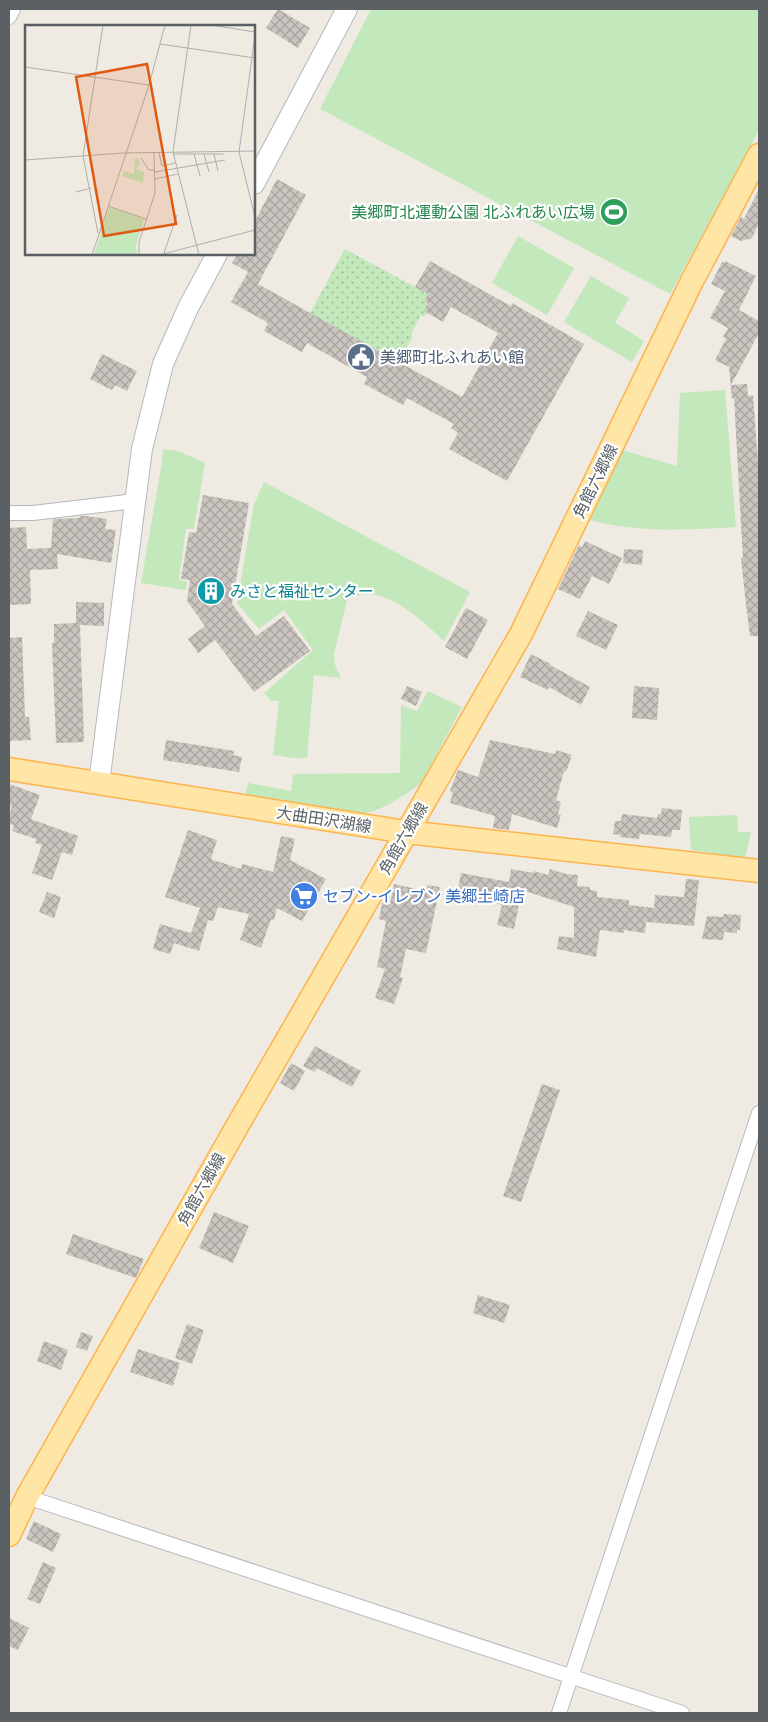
<svg xmlns="http://www.w3.org/2000/svg" width="768" height="1722" viewBox="0 0 768 1722" font-family="'IBM Plex Sans','Noto Sans JP',sans-serif">
<style>
.green{fill:#c2e8bc}
.park{fill:url(#park-dots)}
.building{fill:url(#building-cross-hatch)}
.lines{fill:none;stroke-linecap:round;stroke-linejoin:round}
.street-casing{stroke:#b5b9be;stroke-width:16}
.secondary-casing{stroke:#b4b9be;stroke-width:22}
.primary-casing{stroke:#fdb44d;stroke-width:25}
.street{stroke:#fff;stroke-width:14}
.secondary{stroke:#fff;stroke-width:20}
.primary{stroke:#ffe5a6;stroke-width:22}
.labels{text-anchor:middle;dominant-baseline:central;stroke-width:4.5;stroke-linejoin:round;paint-order:stroke}
.leisure-label{font-size:16px;fill:#27864d;stroke:#fff;text-anchor:end}
.service-label{font-size:16px;fill:#4e5e75;stroke:#fff;text-anchor:start}
.street-label{font-size:16px;fill:#5a6064;stroke:#fff}
.culture-label{font-size:16px;fill:#0d838f;stroke:#fff;text-anchor:start}
.shop-label{font-size:16px;fill:#366cbe;stroke:#fff;text-anchor:start}
.inset-road{fill:none;stroke:#afafac;stroke-width:1}
.view{fill:#e15910;fill-opacity:0.15;stroke:#e15910;stroke-width:2.5}
.inset-edge{fill:none;stroke:#5a6064;stroke-width:2.5}
</style>
<defs>
<pattern id="park-dots" width="8" height="8" patternUnits="userSpaceOnUse" patternTransform="scale(1.25)"><rect width="8" height="8" fill="#c2e8bc"/><path d="M2 2h.1M6 6h.1" fill="none" stroke="#a1bf9c" stroke-width="1.8" stroke-linecap="round"/></pattern>
<pattern id="building-cross-hatch" width="8" height="8" patternUnits="userSpaceOnUse" patternTransform="scale(1.25)"><rect width="8" height="8" fill="#cac5bf"/><path d="M0 0l8 8M0 8l8-8" fill="none" stroke="#a7a39f"/></pattern>
</defs>
<rect width="100%" height="100%" fill="#efeae2"/>
<!-- green -->
<g class="green">
<path d="M371 9H759V130L670 294 320 109Z"/>
<path d="M518 236 574 268 547 315 492 283Z"/>
<path d="M591 276 629 298 615 323 644 341 632 362 564 322Z"/>
<path d="M725 390 736 527C687 530 634 533 586 519L619 449 677 466 680 393Z"/>
<path d="M163 449 178 451 205 463 194 529H186L179 580 187 582 186 590 141 583 162 462Z"/>
<path d="M264 482 470 592 444 641C422 620 380 579 347 600L334 654 335 665 341 678 314 675 307 758H294L273 755 279 701H271L264 693 313 650 284 610 259 629 237 603 254 504Z"/>
<path d="M428 691 462 707 422 782C407 795 379 812 359 815L245 796 248 783 291 791 293 774 400 773 401 705 417 711Z"/>
<path d="M737 815 738 832H751L745 858 691 850 689 817Z"/>
</g>
<!-- park -->
<path class="park" d="M345 249 428 294 424 301 431 305 424 317 421 315 411 334 413 336 398 362 310 313Z"/>
<!-- building -->
<g class="building">
<path d="M278 9 310 28 298 48 266 28Z"/>
<path d="M277 179 306 195 258 284 462 397 498 333 451 307 443 322 424 311 428 303 424 301 428 294 415 287 430 261 511 306 512 303 584 344 507 481 449 449 458 433 451 428 454 424 407 398 403 405 364 384 367 377 307 343 302 352 264 331 268 323 231 302 248 272 232 263 237 254H254V223Z"/>
<path d="M759 189V223L752 238 741 241 731 236 741 217 744 219Z"/>
<path d="M725 261 756 276 739 310 759 321V333L731 385 747 384 748 396 753 395 758 462H759V636H750L745 596 741 558H743L736 434 734 398 732 399 729 367 715 360 726 339 723 337 728 328 710 318 725 291 711 284 722 262 724 263Z"/>
<path d="M102 354 137 371 127 391 115 385 112 390 90 379Z"/>
<path d="M203 495 249 503 232 604 256 636 284 616 310 651 254 692 215 640 198 653 188 639 205 626 187 601 190 580 181 579 189 532 196 533Z"/>
<path d="M80 516H85L107 519 105 529 116 530 111 563 57 554 58 569 30 570 31 604 9 605V528L26 527 27 549 51 548 53 519 79 518Z"/>
<path d="M585 541 622 558 609 584 592 576 580 599 558 589 579 545 582 547Z"/>
<path d="M624 549 643 550 642 565 623 563Z"/>
<path d="M76 602 104 603V626L80 625 84 742 56 743 52 643H54V624L76 623Z"/>
<path d="M466 608 488 620 467 659 445 647Z"/>
<path d="M588 611 618 625 606 650 576 636Z"/>
<path d="M22 637 25 717H29L31 740 9 741V638Z"/>
<path d="M531 654 551 664 550 665 590 687 581 705 549 687 548 690 520 677Z"/>
<path d="M407 686 422 692 416 706 401 699Z"/>
<path d="M634 686 659 688 657 720 632 718Z"/>
<path d="M166 740 234 751 233 755 242 757 239 772 163 760Z"/>
<path d="M490 740 555 754 556 750 572 755 566 772 564 771 556 800 561 802 558 814 561 815 557 828 512 814 509 830 493 828 495 816 450 803 453 792 450 791 458 770 478 777Z"/>
<path d="M9 784 40 795 31 819 78 836 72 855 62 852 52 880 32 873 42 845 35 843 36 839 12 831 14 825 9 824V817L12 806 9 805Z"/>
<path d="M662 808 682 810 680 830H672L671 837 640 834 639 839 620 837V835L613 834 615 821H621L622 814 657 818 658 814H661Z"/>
<path d="M188 830 217 840 211 859 241 869 242 864 273 872 281 836 295 839 290 860 326 879 302 921 277 908 274 920 271 919 261 948 240 940 249 914 218 907 213 921 208 920 199 951 174 943 170 954 153 949 160 924 191 933 200 908 165 897Z"/>
<path d="M511 869 534 873V871L548 875 550 869 566 874 578 875 577 886 590 887V890L597 891V897L629 900V905L654 908 655 895 684 897 686 879 699 880 694 926 646 922 645 933 624 930V933L600 930 596 957 557 949 559 936 574 938V907L522 890 514 929 497 925 502 905 457 896 461 873 509 882Z"/>
<path d="M394 884 426 891 428 885 440 887 426 953 406 949 400 977 403 978 394 1004 375 998 385 969 377 967 386 921 379 919 382 903 390 904Z"/>
<path d="M47 892 61 897 54 918 39 912Z"/>
<path d="M724 914 741 915 740 930H737V933L724 932 723 940 702 939 707 916 723 917Z"/>
<path d="M315 1046 361 1071 352 1087 317 1068 315 1072 303 1066Z"/>
<path d="M291 1063 305 1071 294 1091 280 1083Z"/>
<path d="M542 1084 560 1090 521 1202 503 1196Z"/>
<path d="M214 1212 249 1226 233 1263 199 1248Z"/>
<path d="M73 1234 144 1259 136 1278 66 1254Z"/>
<path d="M478 1295 510 1305 504 1323 473 1313Z"/>
<path d="M187 1324 204 1330 192 1364 175 1358Z"/>
<path d="M81 1332 93 1336 87 1351 76 1347Z"/>
<path d="M44 1341 68 1350 61 1370 37 1361Z"/>
<path d="M138 1349 180 1363 173 1386 130 1372Z"/>
<path d="M34 1521 61 1534 53 1552 26 1539Z"/>
<path d="M43 1562 56 1568 40 1604 27 1599Z"/>
<path d="M9 1618 29 1628 18 1650 9 1646Z"/>
</g>
<g class="lines">
<defs>
<g id="street">
<path d="M9 17 13 9"/>
<path d="M9 513H33L135 501"/>
<path d="M27 1497 682 1713"/>
<path d="M559 1713 759 1113"/>
</g>
<g id="secondary">
<path d="M254 184 347 9"/>
<path d="M99 783 142 449 163 364 188 308 217 254"/>
</g>
<g id="primary">
<path d="M9 769 406 832 759 871"/>
<path d="M9 1535 27 1497 235 1130 521 634 692 281 759 155"/>
</g>
</defs>
<!-- street casing -->
<use href="#street" class="street-casing"/>
<!-- secondary casing -->
<use href="#secondary" class="secondary-casing"/>
<!-- primary casing -->
<use href="#primary" class="primary-casing"/>
<!-- street -->
<use href="#street" class="street"/>
<!-- secondary -->
<use href="#secondary" class="secondary"/>
<!-- primary -->
<use href="#primary" class="primary"/>
</g>
<!-- icons -->
<defs>
<symbol id="stadium-disc" viewBox="-11 -11 22 22"><circle r="9.5" fill="#2e9e5b" stroke="#fff"/><path d="M0-5a6.5 5 0 1 0 0 10a6.5 5 0 1 0 0-10ZM-3.5-1.8h7v3.6h-7Z" fill="#fff"/></symbol>
<symbol id="civic-disc" viewBox="-11 -11 22 22"><circle r="9.5" fill="#5c6f8a" stroke="#fff"/><path d="M-.6-6.5H3V-4.5H.6V-3L4-1V1h2V6H-6V1h2V-1L-.6-3ZM-1.2 2.5V6h2.4V2.5Z" fill="#fff"/></symbol>
<symbol id="building-disc" viewBox="-11 -11 22 22"><circle r="9.5" fill="#0f9aa8" stroke="#fff"/><path d="M-4-6H4V6H1V3H-1V6H-4ZM-2.5-4.3h1.7v1.8h-1.7ZM.8-4.3h1.7v1.8H.8ZM-2.5-1h1.7V.8h-1.7ZM.8-1h1.7V.8H.8Z" fill="#fff"/></symbol>
<symbol id="supermarket-disc" viewBox="-11 -11 22 22"><circle r="9.5" fill="#3f7fe0" stroke="#fff"/><path d="M-6-5.5h2.5l.6 2H6L4.5 2H-2.5L-4.4-4H-6ZM-1.5 3.2a1.3 1.3 0 1 0 .1 0ZM3 3.2a1.3 1.3 0 1 0 .1 0Z" fill="#fff"/></symbol>
</defs>
<g fill-rule="evenodd">
<use href="#stadium-disc" x="598" y="196" width="32" height="32"/>
<use href="#civic-disc" x="345" y="341" width="32" height="32"/>
<use href="#building-disc" x="195" y="575" width="32" height="32"/>
<use href="#supermarket-disc" x="288" y="880" width="32" height="32"/>
</g>
<g class="labels">
<!-- leisure labels -->
<g class="leisure-label">
<text x="595" y="212">美郷町北運動公園 北ふれあい広場</text>
</g>
<!-- service labels -->
<g class="service-label">
<text x="380" y="357">美郷町北ふれあい館</text>
</g>
<!-- street labels -->
<g class="street-label">
<text transform="translate(595 481) rotate(-64)">角館六郷線</text>
<text transform="translate(324 819) rotate(9)">大曲田沢湖線</text>
<text transform="translate(403 838) rotate(-60)">角館六郷線</text>
<text transform="translate(201 1189) rotate(-61)">角館六郷線</text>
</g>
<!-- culture labels -->
<g class="culture-label">
<text x="230" y="591">みさと福祉センター</text>
</g>
<!-- shop labels -->
<g class="shop-label">
<text x="323" y="896">セブン-イレブン 美郷土崎店</text>
</g>
</g>
<!-- overview -->
<g transform="translate(25 25)">
<rect width="230" height="230" fill="#efeae2"/>
<path d="M110 133H113L115 139 111 144 119 147 118 158 97 151 99 146 109 149ZM84 182 119 194 111 220 112 230H69Z" fill="#c2e8bc"/>
<path class="inset-road" d="M166 0 148 127 174 230M186 0 230 7M230 11 214 127 230 192M135 19 230 33M0 42 124 60M134 128 137 141 150 138M148 129H199M169 129 175 151M179 129 184 147M189 129 193 146M116 133 124 145H129M0 135 99 128 230 126M130 147 200 135M130 154 153 149M51 167 66 163M83 181 121 194M73 208 58 131 78 0M139 228 152 190M67 230 124 60 140 0M114 230V217L130 168 129 128M134 230 230 205"/>
<path class="view" d="M122 39 151 199 79 211 51 52Z"/>
<rect width="230" height="230" class="inset-edge"/>
</g>
<!-- border -->
<rect width="768" height="1722" fill="none" stroke="#5a6064" stroke-width="20"/>
</svg>
